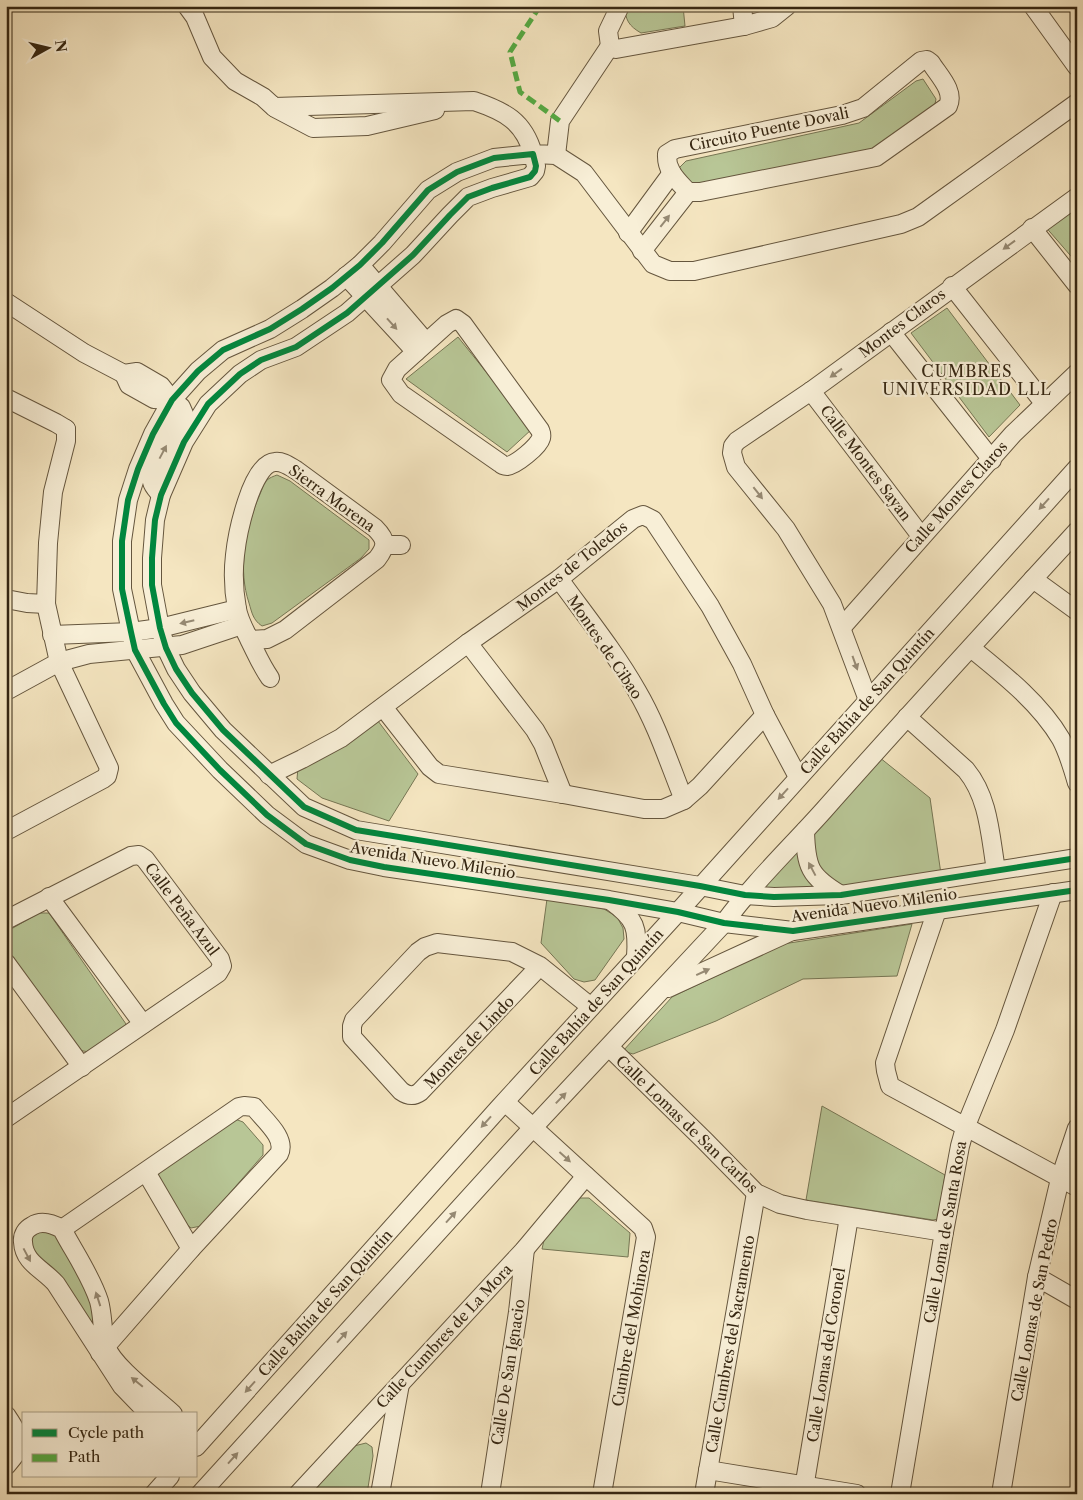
<svg xmlns="http://www.w3.org/2000/svg" width="1083" height="1500" viewBox="0 0 1083 1500" font-family="'Libre Caslon Text',serif">
<style>
.green{fill:#b8c696;stroke:#767654}
.lines{fill:none;stroke-linecap:round;stroke-linejoin:round}
.minor-casing{stroke:#65563e;stroke-width:20}
.minor{stroke:#f8efd7;stroke-width:18}
.quiet{stroke:#54aa42;stroke-width:5;stroke-dasharray:10 5;stroke-linecap:butt}
.cycleway-casing{stroke:#f8efd7;stroke-width:9}
.cycleway{stroke:#00873e;stroke-width:6}
.oneway{fill:#968a74}
.labels{text-anchor:middle;dominant-baseline:central;stroke-width:4.5;stroke-linejoin:round;paint-order:stroke}
.street-label{font-size:15px;fill:#352612;stroke:#f8efd7}
.neighbourhood-label{font-size:16px;letter-spacing:1px;fill:#352612;stroke:#f8efd7}
</style>
<rect width="100%" height="100%" fill="#f5e6c1"/>
<filter id="stains"><feTurbulence type="fractalNoise" baseFrequency=".004" numOctaves="4"/><feColorMatrix values="0 0 0 0 .2 0 0 0 0 .09 0 0 0 0 .02 0 0 0 .5 -.17"/></filter>
<radialGradient id="worn" r=".72"><stop offset=".6" stop-color="#630" stop-opacity="0"/><stop offset="1" stop-color="#630" stop-opacity=".3"/></radialGradient>
<!-- green -->
<g class="green">
<path d="M625 6H683L685 26 641 33C629 26 625 20 625 6Z"/>
<path d="M923 79 936 99 935 104 870 151 695 186 687 183 679 168 686 161 859 123 916 81Z"/>
<path d="M1077 205V263L1043 224Z"/>
<path d="M947 308 1020 405 989 437 911 333Z"/>
<path d="M458 337 532 429 507 452 406 379Z"/>
<path d="M277 475 290 481 369 540V549L361 558 272 623 262 626C253 620 252 613 249 603 238 570 245 533 257 501 260 495 263 485 267 480 269 478 274 476 277 475Z"/>
<path d="M378 721 418 774 389 821 322 798 297 779 298 767Z"/>
<path d="M874 753 930 798 942 881 842 895 749 890Z"/>
<path d="M547 899 604 909 617 917 623 928 624 939 595 980 584 982 574 979 541 943Z"/>
<path d="M39 913H49L126 1024 118 1033 89 1052 78 1050 6 955V932Z"/>
<path d="M912 924 897 976 803 979 716 1021 633 1054 623 1051 672 997 783 944Z"/>
<path d="M822 1106 945 1175 938 1219 933 1220 806 1200Z"/>
<path d="M235 1119 243 1122 263 1145V1155L201 1226 191 1228 184 1222 158 1176 161 1169Z"/>
<path d="M580 1198H589L630 1233 628 1257 542 1249 544 1240Z"/>
<path d="M51 1228 86 1286 95 1310 96 1335 60 1275 48 1264 35 1259 27 1235Z"/>
<path d="M366 1443 372 1447 373 1456 367 1494H311L354 1446Z"/>
</g>
<g class="lines">
<defs>
<g id="minor">
<path d="M187 6 195 17 212 57 235 81 263 97 274 107 474 101C504 111 524 121 533 154L556 155 584 173 653 264 670 271H694L901 224 918 217 1077 103"/>
<path d="M620 6 608 31 610 46 616 49 744 26 772 18 787 6"/>
<path d="M742 6 744 26"/>
<path d="M1033 6 1077 67"/>
<path d="M927 60 931 63C939 76 955 91 948 106L876 157 700 192H688C677 180 666 171 667 154L675 149 842 115 863 108 921 61Z"/>
<path d="M275 108 313 128 367 126 435 110"/>
<path d="M556 155 560 121 610 46"/>
<path d="M1032 228 1077 285"/>
<path d="M628 233 672 173"/>
<path d="M642 251 688 192"/>
<path d="M360 265 426 342"/>
<path d="M346 276 416 352"/>
<path d="M952 286 1044 403"/>
<path d="M6 302 84 353 124 374 137 372 161 386 172 400 181 407 184 414C177 426 150 471 152 482 153 487 158 491 161 495"/>
<path d="M456 319 463 324 540 430C541 433 542 434 541 438 539 446 516 465 507 466 504 466 502 465 500 463L401 394 391 380 397 369 447 324Z"/>
<path d="M891 332 992 460"/>
<path d="M124 374 129 385 154 399 172 400"/>
<path d="M811 391 921 536"/>
<path d="M6 398 56 423 66 429"/>
<path d="M385 545H401"/>
<path d="M559 579C585 615 615 652 637 691 657 725 669 763 684 800"/>
<path d="M1033 579 1077 611"/>
<path d="M6 599 27 603 46 604"/>
<path d="M842 627 1013 434 1077 373"/>
<path d="M52 635 131 632 160 628 237 609"/>
<path d="M250 640 267 639 285 630 377 559C387 546 387 540 375 528L296 470C289 466 283 461 275 462 251 463 237 536 235 555 233 572 234 593 237 609 239 621 245 630 250 641 257 655 261 665 270 678"/>
<path d="M468 643 535 730 543 744 563 794"/>
<path d="M971 648C1003 674 1040 703 1061 739 1068 752 1073 769 1077 783"/>
<path d="M6 691 59 662 89 654 182 645 242 625"/>
<path d="M868 700 832 604 786 529 736 467 732 453 733 446 737 441 811 391 1077 197"/>
<path d="M383 707 430 767 439 774 563 794 644 809H663L684 800 700 786 765 715"/>
<path d="M907 717 966 770C989 798 990 835 996 870"/>
<path d="M269 775 302 759 341 738 468 643 559 579 633 519 643 515 653 520 710 606 742 664 765 715 798 777"/>
<path d="M6 831 103 779 107 776 109 768 59 662 46 604 48 543 53 492 66 441V429"/>
<path d="M805 831C806 867 809 876 841 895"/>
<path d="M1077 858 841 895 774 897 745 895 700 886 356 830 304 807 223 730 192 693 176 669 166 648 160 628 152 585V558L155 520 161 495 184 442 208 404 240 374 261 360 296 347 347 313 413 255 450 215 468 197 492 188 530 177 535 171 536 166 533 154 494 158 457 172 428 190 382 243 360 265 332 288 302 309 270 329 223 350 198 371 172 400 153 434 138 469 128 500 122 541V589L131 632 135 650 164 704 176 723 220 770 267 815 306 844 350 860 384 867 609 900 678 912 724 923 793 931 1077 890"/>
<path d="M49 897 143 1024"/>
<path d="M611 901C636 919 638 928 636 957"/>
<path d="M937 910 885 1063 886 1071 890 1086 1077 1187"/>
<path d="M6 920 131 856 139 855 145 859 220 959 222 966 218 973 6 1118"/>
<path d="M6 963 82 1067"/>
<path d="M540 966 420 1092C413 1097 408 1096 401 1091L352 1037V1026L354 1020 418 952 425 947 437 943 512 952 540 966 591 1007"/>
<path d="M668 988 792 931"/>
<path d="M609 1047 705 1141 756 1193 780 1204 807 1210 944 1232"/>
<path d="M505 1102 643 1228 646 1237 602 1494"/>
<path d="M146 1172 191 1249"/>
<path d="M62 1229 239 1107 244 1106 254 1107C264 1120 287 1138 279 1154L191 1249 100 1353"/>
<path d="M1037 1277 1077 1300"/>
<path d="M149 1414 122 1386 56 1284C43 1269 24 1263 23 1242 22 1235 26 1229 32 1226 41 1220 53 1224 62 1229 74 1252 91 1276 99 1301 103 1315 102 1332 106 1346 113 1367 156 1398 173 1414"/>
<path d="M6 1415C12 1424 22 1438 18 1449 16 1455 10 1461 6 1466"/>
<path d="M196 1447 499 1108 678 912 1077 468"/>
<path d="M708 1470 857 1494"/>
<path d="M154 1494 170 1476"/>
<path d="M200 1494 527 1134 724 923C754 882 790 848 824 810 907 716 992 624 1077 531"/>
<path d="M298 1494 525 1249 586 1176"/>
<path d="M380 1494 400 1384"/>
<path d="M490 1494 518 1312 525 1249"/>
<path d="M704 1494 756 1193"/>
<path d="M803 1494 849 1217"/>
<path d="M900 1494 944 1232 960 1146 965 1128 1005 1030 1053 893"/>
<path d="M1001 1494 1037 1277 1060 1179 1077 1128"/>
</g>
</defs>
<!-- minor casing -->
<use href="#minor" class="minor-casing"/>
<!-- minor -->
<use href="#minor" class="minor"/>
<!-- quiet -->
<path class="quiet" d="M540 6 510 52 520 92 560 121"/>
<defs>
<path id="cycleway" d="M1077 858 841 895 774 897 745 895 700 886 356 830 304 807 223 730 192 693 176 669 166 648 160 628 152 585V558L155 520 161 495 184 442 208 404 240 374 261 360 296 347 347 313 413 255 450 215 468 197 492 188 530 177 535 171 536 166 533 154 494 158 457 172 428 190 382 243 360 265 332 288 302 309 270 329 223 350 198 371 172 400 153 434 138 469 128 500 122 541V589L131 632 135 650 164 704 176 723 220 770 267 815 306 844 350 860 384 867 609 900 678 912 724 923 793 931 1077 890"/>
</defs>
<!-- cycleway casing -->
<use href="#cycleway" class="cycleway-casing"/>
<!-- cycleway -->
<use href="#cycleway" class="cycleway"/>
</g>
<!-- one-way arrows -->
<defs><path id="oneway-solid" d="M-6-.8H1V-3.2L6.5 0L1 3.2V.8H-6Z" transform="scale(1.25)"/></defs>
<g class="oneway">
<use href="#oneway-solid" transform="translate(665 221) rotate(-52)"/>
<use href="#oneway-solid" transform="translate(1009 245) rotate(144)"/>
<use href="#oneway-solid" transform="translate(392 324) rotate(48)"/>
<use href="#oneway-solid" transform="translate(836 373) rotate(144)"/>
<use href="#oneway-solid" transform="translate(163 452) rotate(-62)"/>
<use href="#oneway-solid" transform="translate(758 493) rotate(52)"/>
<use href="#oneway-solid" transform="translate(1044 504) rotate(132)"/>
<use href="#oneway-solid" transform="translate(187 622) rotate(167)"/>
<use href="#oneway-solid" transform="translate(855 663) rotate(70)"/>
<use href="#oneway-solid" transform="translate(783 794) rotate(132)"/>
<use href="#oneway-solid" transform="translate(812 869) rotate(-118)"/>
<use href="#oneway-solid" transform="translate(703 972) rotate(-25)"/>
<use href="#oneway-solid" transform="translate(561 1098) rotate(-46)"/>
<use href="#oneway-solid" transform="translate(486 1122) rotate(132)"/>
<use href="#oneway-solid" transform="translate(565 1157) rotate(42)"/>
<use href="#oneway-solid" transform="translate(451 1217) rotate(-48)"/>
<use href="#oneway-solid" transform="translate(27 1255) rotate(62)"/>
<use href="#oneway-solid" transform="translate(98 1299) rotate(-108)"/>
<use href="#oneway-solid" transform="translate(342 1337) rotate(-48)"/>
<use href="#oneway-solid" transform="translate(137 1382) rotate(-141)"/>
<use href="#oneway-solid" transform="translate(250 1387) rotate(132)"/>
<use href="#oneway-solid" transform="translate(233 1458) rotate(-48)"/>
</g>
<g class="labels">
<!-- street labels -->
<g class="street-label">
<text transform="translate(769 129) rotate(-12)">Circuito Puente Dovali</text>
<text transform="translate(902 323) rotate(-37)">Montes Claros</text>
<text transform="translate(866 463) rotate(53)">Calle Montes Sayan</text>
<text transform="translate(956 497) rotate(-48)">Calle Montes Claros</text>
<text transform="translate(332 498) rotate(36)">Sierra Morena</text>
<text transform="translate(572 566) rotate(-38)">Montes de Toledos</text>
<text transform="translate(605 647) rotate(56)">Montes de Cibao</text>
<text transform="translate(867 701) rotate(-48)">Calle Bahía de San Quintín</text>
<text transform="translate(433 860) rotate(9)">Avenida Nuevo Milenio</text>
<text transform="translate(874 905) rotate(-8)">Avenida Nuevo Milenio</text>
<text transform="translate(182 909) rotate(53)">Calle Peña Azul</text>
<text transform="translate(596 1002) rotate(-48)">Calle Bahía de San Quintín</text>
<text transform="translate(469 1042) rotate(-46)">Montes de Lindo</text>
<text transform="translate(687 1124) rotate(44)">Calle Lomas de San Carlos</text>
<text transform="translate(945 1232) rotate(-80)">Calle Loma de Santa Rosa</text>
<text transform="translate(325 1303) rotate(-48)">Calle Bahía de San Quintín</text>
<text transform="translate(1034 1310) rotate(-79)">Calle Lomas de San Pedro</text>
<text transform="translate(631 1328) rotate(-80)">Cumbre del Mohinora</text>
<text transform="translate(444 1336) rotate(-47)">Calle Cumbres de La Mora</text>
<text transform="translate(730 1344) rotate(-80)">Calle Cumbres del Sacramento</text>
<text transform="translate(826 1355) rotate(-81)">Calle Lomas del Coronel</text>
<text transform="translate(508 1372) rotate(-81)">Calle De San Ignacio</text>
</g>
<!-- neighbourhood labels -->
<g class="neighbourhood-label">
<text x="967" y="371">CUMBRES<tspan x="967" dy="18">UNIVERSIDAD LLL</tspan></text>
</g>
</g>
<!-- margin -->
<rect width="1083" height="1500" fill="none" stroke="#f5e6c1" stroke-width="25"/>
<rect x="8" y="8" width="1068" height="1485" fill="none" stroke="#352612" stroke-width="2.5"/>
<rect x="12" y="12" width="1058" height="1475" fill="none" stroke="#352612"/>
<!-- legend -->
<rect x="22" y="1412" width="175" height="65" fill="#f8efd7" stroke="#aa9f88"/>
<rect x="32" y="1429" width="25" height="8" fill="#00873e" stroke="#aa9f88"/>
<text x="68" y="1438" font-size="15" fill="#352612">Cycle path</text>
<rect x="32" y="1454" width="25" height="8" fill="#54aa42" stroke="#aa9f88"/>
<text x="68" y="1462" font-size="15" fill="#352612">Path</text>
<!-- north arrow -->
<g transform="translate(48 48) rotate(82)" stroke="#f8efd7" stroke-width="4" paint-order="stroke">
<path d="M0-4L9 19L0 12L-9 19Z" fill="#352612"/>
<text y="-8" font-size="14" font-weight="bold" text-anchor="middle" fill="#352612">N</text>
</g>
<rect width="100%" height="100%" filter="url(#stains)"/>
<rect width="100%" height="100%" fill="url(#worn)"/>
</svg>
